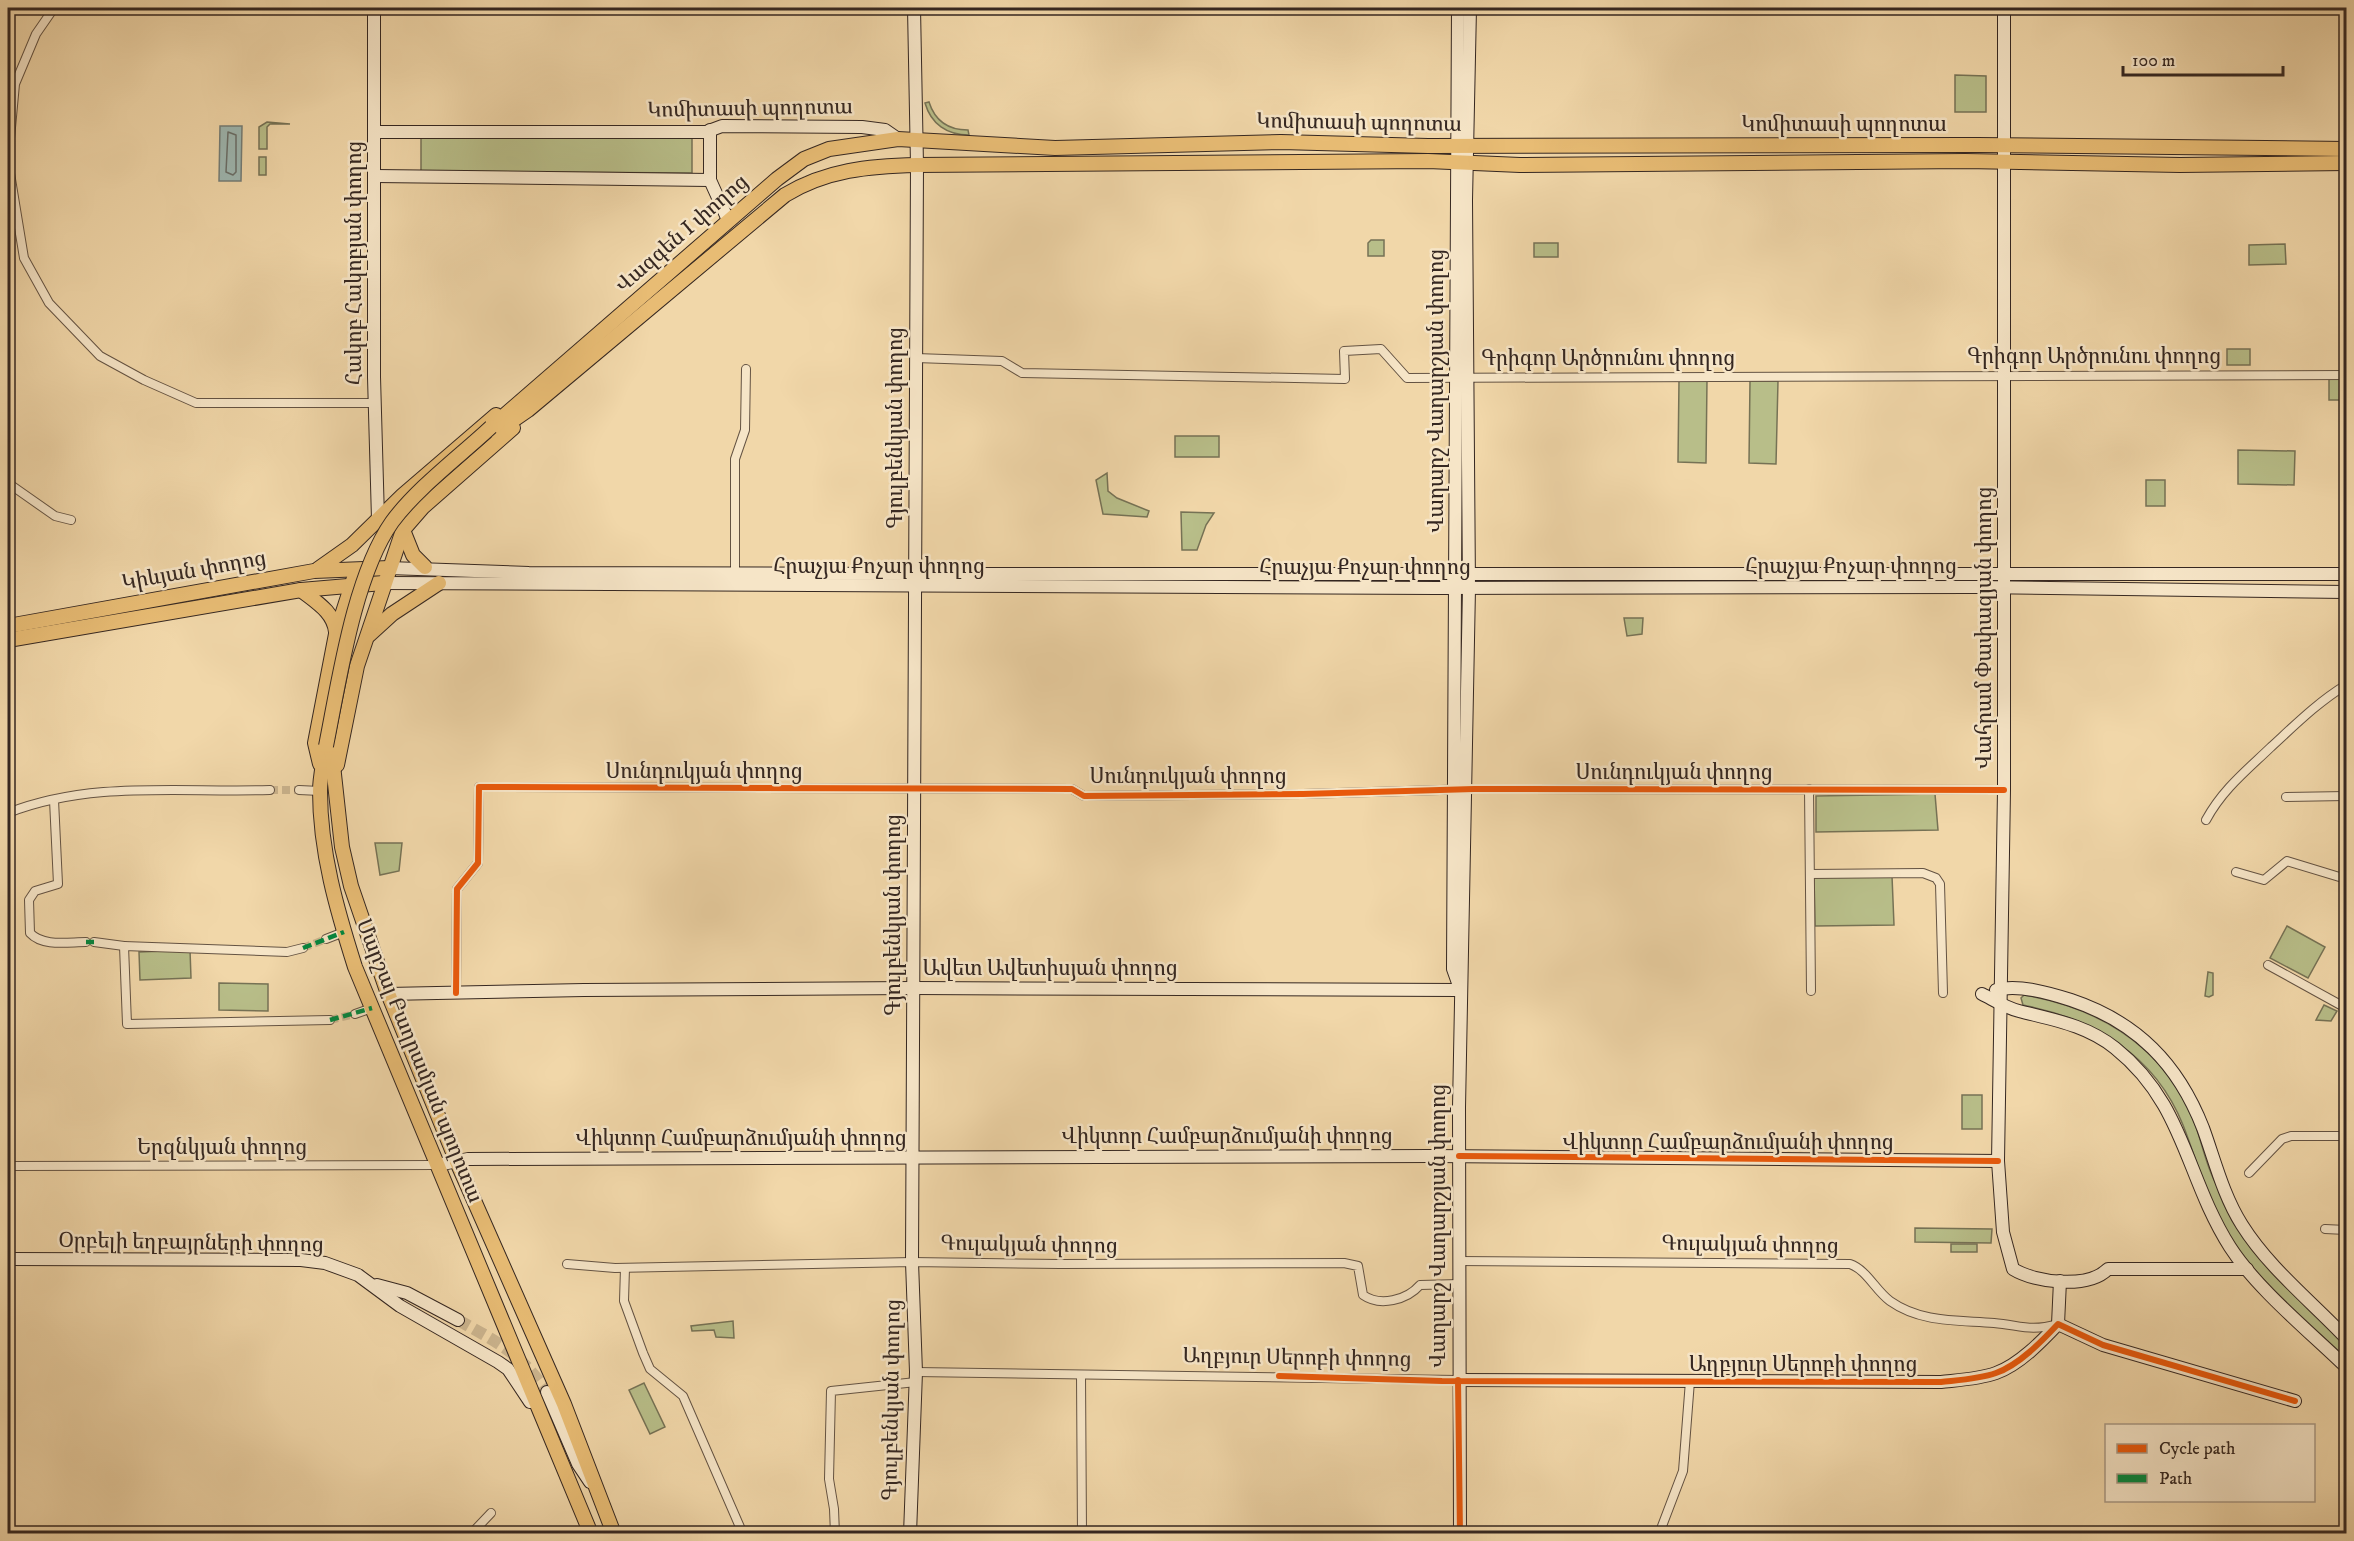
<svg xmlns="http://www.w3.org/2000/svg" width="2354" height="1541" viewBox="0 0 2354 1541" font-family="'IM FELL DW Pica','Noto Serif Armenian',serif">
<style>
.green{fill:#b8be89;stroke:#767255;stroke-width:1.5}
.water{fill:#9eb7b1;stroke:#747d77;stroke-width:1.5}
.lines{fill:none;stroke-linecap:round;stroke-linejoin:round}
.shore{stroke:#6a6f69;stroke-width:1.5}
.street-tunnel{stroke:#cbb48e;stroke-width:8;stroke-dasharray:8 4;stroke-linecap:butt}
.secondary-tunnel{stroke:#cbb48e;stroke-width:12;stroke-dasharray:12 6;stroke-linecap:butt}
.street-casing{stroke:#645343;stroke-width:10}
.secondary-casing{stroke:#352721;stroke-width:14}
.primary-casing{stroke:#352721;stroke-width:16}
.street{stroke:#f6e5c7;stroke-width:8}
.secondary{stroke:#f6e5c7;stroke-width:12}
.primary{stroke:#e8bc74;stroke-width:14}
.primary-bridge-casing{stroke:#352721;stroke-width:16;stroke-linecap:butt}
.primary-bridge{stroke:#e8bc74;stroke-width:14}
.quiet{stroke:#00873e;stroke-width:4.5;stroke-dasharray:9 4.5;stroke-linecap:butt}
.cycleway-casing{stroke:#f6e5c7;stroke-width:10}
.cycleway{stroke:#e8590c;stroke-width:6}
.labels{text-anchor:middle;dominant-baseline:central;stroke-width:5;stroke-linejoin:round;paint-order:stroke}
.street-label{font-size:21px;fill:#352721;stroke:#f6e5c7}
</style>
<rect width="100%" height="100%" fill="#f1d7a9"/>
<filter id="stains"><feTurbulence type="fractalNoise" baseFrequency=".00333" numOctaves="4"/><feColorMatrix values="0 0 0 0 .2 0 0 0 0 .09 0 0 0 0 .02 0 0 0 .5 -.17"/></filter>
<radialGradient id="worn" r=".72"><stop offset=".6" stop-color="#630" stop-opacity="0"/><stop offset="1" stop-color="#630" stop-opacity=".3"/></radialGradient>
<!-- green -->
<g class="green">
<path d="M1955 75 1986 76V112H1955Z"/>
<path d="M929 102C935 121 949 130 968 130L969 135C947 135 931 124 925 103Z"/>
<path d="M267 122 290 124H270L267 127V149H259V127Z"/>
<path d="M421 136 692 138V173L421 171Z"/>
<rect x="259" y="157" width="7" height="18"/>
<path d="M1371 240H1384V256H1368V243Z"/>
<rect x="1534" y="243" width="24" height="14"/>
<path d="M2285 244 2286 264 2249 265V245Z"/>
<rect x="2227" y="349" width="23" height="16"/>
<rect x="2329" y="379" width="17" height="21"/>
<path d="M1679 380H1707L1706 463 1678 462Z"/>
<path d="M1750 381H1778L1776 464 1749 463Z"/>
<rect x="1175" y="436" width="44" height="21"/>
<path d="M2238 450 2295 451 2294 485 2238 484Z"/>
<path d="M1107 473 1108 491 1117 498 1149 511 1147 517 1103 514 1096 480Z"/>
<rect x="2146" y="480" width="19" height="26"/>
<path d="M1181 512 1214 513 1206 525 1197 550H1182Z"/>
<path d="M1624 618H1643L1642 634 1627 636Z"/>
<path d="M1935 794 1938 830 1816 832V796Z"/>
<path d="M375 843H402L399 871 380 875Z"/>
<path d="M1814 876H1892L1894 925 1815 926Z"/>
<path d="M2287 926 2325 947 2308 978 2270 958Z"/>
<path d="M190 950 191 978 140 980 139 952Z"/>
<path d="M2208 972 2213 973V995L2209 997 2205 996Z"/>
<path d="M219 983 268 984V1011L219 1010Z"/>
<path d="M2024 995C2095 1007 2156 1042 2189 1109 2201 1134 2204 1163 2217 1186 2226 1203 2241 1218 2253 1233 2283 1272 2312 1310 2346 1345V1358C2304 1318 2256 1280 2225 1230 2205 1197 2197 1160 2183 1125 2155 1055 2094 1019 2023 1005L2021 998Z"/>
<path d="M2324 1005 2337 1011 2331 1021 2316 1020Z"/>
<rect x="1962" y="1095" width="20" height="34"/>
<path d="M1915 1228 1992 1229 1991 1243 1915 1242Z"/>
<rect x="1951" y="1244" width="26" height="8"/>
<path d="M733 1321 734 1338 716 1337 714 1330 692 1331 691 1326Z"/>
<path d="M644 1383 665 1427 650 1434 629 1390Z"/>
</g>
<!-- water -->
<path class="water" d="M220 126H242L241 181H219Z"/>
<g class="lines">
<!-- shore -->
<path class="shore" d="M228 132 236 135V172L233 175 226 172Z"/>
<!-- street-tunnel -->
<g class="street-tunnel">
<path d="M270 790H299"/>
<path d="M303 948 326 939"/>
<path d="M330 1020 355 1014"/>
</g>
<!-- secondary-tunnel -->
<path class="secondary-tunnel" d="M458 1320C500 1344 518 1351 547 1392"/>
<defs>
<g id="street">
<path d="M8 160 15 84 36 34 54 8"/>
<path d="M8 161 24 258 49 303 100 356 144 380 196 403H375"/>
<path d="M916 358 1002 361 1022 373 1345 379 1344 351 1381 349 1407 378 2346 375"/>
<path d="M8 483 55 516 71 520"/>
<path d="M735 574V459L745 430 746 369"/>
<path d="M1809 789 1811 991"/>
<path d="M299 790 320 791"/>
<path d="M2286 797 2346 796"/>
<path d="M54 800 58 884 35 891 29 900 30 933C43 947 68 942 86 942"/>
<path d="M8 813C92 780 182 793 270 790"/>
<path d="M2206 820C2223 789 2246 771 2271 747 2295 725 2318 702 2346 685"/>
<path d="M2236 872 2264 880 2287 861 2346 879"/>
<path d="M1810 874 1923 873 1936 878 1940 884 1943 993"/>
<path d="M326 939 344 932"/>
<path d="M94 942 124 946"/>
<path d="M303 948 287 952 124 946 127 1024 330 1020"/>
<path d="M2268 965 2346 1008"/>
<path d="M456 993 457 889 478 863 479 787 1072 789 1084 796 1303 794 1474 789 2004 790"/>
<path d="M355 1014 372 1008"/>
<path d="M8 1166 437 1165"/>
<path d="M2249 1173 2282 1139 2291 1136H2346"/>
<path d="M2325 1229 2346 1230"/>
<path d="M1458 1261 1850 1264C1867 1270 1875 1290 1890 1301 1921 1323 1958 1320 1994 1323 2020 1325 2029 1332 2058 1324"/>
<path d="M567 1264 615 1268 912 1262 1060 1264 1344 1263 1358 1266 1363 1295C1380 1307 1407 1300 1420 1285L1459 1284"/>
<path d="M625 1268 624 1301 643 1353 650 1369 683 1396 743 1534"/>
<path d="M916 1372 1458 1380"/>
<path d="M1081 1375 1082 1534"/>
<path d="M471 1534 491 1513"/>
<path d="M835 1534 834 1509 829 1479 831 1391 916 1382"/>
<path d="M1659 1534 1683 1471 1690 1381"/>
</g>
<g id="secondary">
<path d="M374 8V377L378 519"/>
<path d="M1458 8 1453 969 1458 983"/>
<path d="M2004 8V790L1998 1161 2003 1232 2013 1269C2036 1283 2088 1289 2108 1269H2247"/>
<path d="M710 130V180L728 220"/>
<path d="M375 132H706L722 126 862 127 885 130 898 139"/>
<path d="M375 176 710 180"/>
<path d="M389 568 529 573 916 574H2346"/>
<path d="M383 583 1438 588 1976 587 2346 592"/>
<path d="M1996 990C2018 984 2049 993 2071 1000 2137 1022 2178 1064 2203 1128 2215 1161 2223 1195 2242 1225 2269 1268 2311 1301 2346 1338"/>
<path d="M388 994 584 990 913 988 1460 990"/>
<path d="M1982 994C1994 1000 2006 1008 2019 1011 2054 1020 2086 1025 2115 1048 2185 1104 2185 1176 2230 1247 2257 1289 2310 1332 2346 1367"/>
<path d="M437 1165 468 1159 1433 1156 1998 1161"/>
<path d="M8 1259 301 1260 325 1263 358 1275 400 1306 498 1362 508 1369 530 1402"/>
<path d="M377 1285 407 1293 458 1320"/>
<path d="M2058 1324 2060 1281"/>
<path d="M1458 1380 1941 1382C1959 1380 1979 1379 1996 1373 2019 1365 2042 1341 2058 1324L2103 1345 2295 1401"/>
<path d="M547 1392 578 1464 590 1482"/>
<path d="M910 1534 916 1372 912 1262 917 165 914 8"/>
<path d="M1460 1534 1459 1107 1469 588 1466 200 1470 8"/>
</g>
<g id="primary">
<path d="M491 427 777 179 804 159 829 149 898 139 1055 148 1281 142 1428 146 1977 145 2346 149"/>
<path d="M496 432 528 410 785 195C826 170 869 166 917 165L1428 161 1520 165 1965 161 2180 165 2346 163"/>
<path d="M403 530 413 555 425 567"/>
<path d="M318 569 352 545 403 495 496 415"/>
<path d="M301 590C316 602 334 612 336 632"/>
<path d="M8 626 314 571 389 568"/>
<path d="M369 635 392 614 439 583"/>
<path d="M8 640 301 590 383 583"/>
<path d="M326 746C324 761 320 776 320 791 320 852 337 910 355 967L591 1534"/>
<path d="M331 747 342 847 351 886 387 991 457 1162 564 1404 614 1534"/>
<path d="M320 764 315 743 336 634 354 578"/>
<path d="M337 765 357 666 403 530 423 507 513 428"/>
</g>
</defs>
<!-- street casing -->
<use href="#street" class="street-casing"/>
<!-- secondary casing -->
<use href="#secondary" class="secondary-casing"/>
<!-- primary casing -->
<use href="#primary" class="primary-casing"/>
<!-- street -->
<use href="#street" class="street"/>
<!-- secondary -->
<use href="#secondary" class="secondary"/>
<!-- primary -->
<use href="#primary" class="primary"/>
<defs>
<path id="primary-bridge" d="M326 746C339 681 354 576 392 522 417 488 460 456 491 427"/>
</defs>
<!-- primary-bridge casing -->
<use href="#primary-bridge" class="primary-bridge-casing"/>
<!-- primary-bridge -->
<use href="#primary-bridge" class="primary-bridge"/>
<!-- quiet -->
<g class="quiet">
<path d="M86 942H94"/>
<path d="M303 948 344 932"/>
<path d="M330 1020 372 1008"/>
</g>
<defs>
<g id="cycleway">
<path d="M456 993 457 889 478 863 479 787 1072 789 1084 796 1303 794 1474 789 2004 790"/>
<path d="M1459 1156 1998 1161"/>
<path d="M1279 1376 1442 1381 1941 1382C1959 1380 1979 1379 1996 1373 2019 1365 2042 1341 2058 1324L2103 1345 2295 1401"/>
<path d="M1458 1380 1460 1534"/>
</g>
</defs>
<!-- cycleway casing -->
<use href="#cycleway" class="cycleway-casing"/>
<!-- cycleway -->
<use href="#cycleway" class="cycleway"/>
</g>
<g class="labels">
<!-- street labels -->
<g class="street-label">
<text transform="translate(750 109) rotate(-1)">Կոմիտասի պողոտա</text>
<text transform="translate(1359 123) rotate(1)">Կոմիտասի պողոտա</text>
<text x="1844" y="125">Կոմիտասի պողոտա</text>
<text transform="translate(682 234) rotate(-41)">Վազգեն I փողոց</text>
<text transform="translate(355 263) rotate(-90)">Հակոբ Հակոբյան փողոց</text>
<text x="2094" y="357">Գրիգոր Արծրունու փողոց</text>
<text x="1608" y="359">Գրիգոր Արծրունու փողոց</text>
<text transform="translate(1437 391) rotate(-90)">Վաղարշ Վաղարշյան փողոց</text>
<text transform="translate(896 428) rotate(-90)">Գյուլբենկյան փողոց</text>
<text x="879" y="567">Հրաչյա Քոչար փողոց</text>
<text x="1851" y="567">Հրաչյա Քոչար փողոց</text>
<text x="1365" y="568">Հրաչյա Քոչար փողոց</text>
<text transform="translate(194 571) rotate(-10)">Կիևյան փողոց</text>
<text transform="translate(1985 628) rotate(-90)">Վահրամ Փափազյան փողոց</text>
<text x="704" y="772">Սունդուկյան փողոց</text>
<text x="1674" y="773">Սունդուկյան փողոց</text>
<text x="1188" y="777">Սունդուկյան փողոց</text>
<text transform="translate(894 915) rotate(-90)">Գյուլբենկյան փողոց</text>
<text x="1050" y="969">Ավետ Ավետիսյան փողոց</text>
<text transform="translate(419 1061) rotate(68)">Մարշալ Բաղրամյան պողոտա</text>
<text x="1227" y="1137">Վիկտոր Համբարձումյանի փողոց</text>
<text x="741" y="1139">Վիկտոր Համբարձումյանի փողոց</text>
<text x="1728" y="1143">Վիկտոր Համբարձումյանի փողոց</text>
<text x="222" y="1148">Երզնկյան փողոց</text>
<text transform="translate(1439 1226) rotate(-90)">Վաղարշ Վաղարշյան փողոց</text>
<text transform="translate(191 1243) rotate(1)">Օրբելի եղբայրների փողոց</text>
<text transform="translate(1029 1245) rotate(1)">Գուլակյան փողոց</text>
<text transform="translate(1750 1245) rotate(1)">Գուլակյան փողոց</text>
<text transform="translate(1297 1358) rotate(1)">Աղբյուր Սերոբի փողոց</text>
<text x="1803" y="1365">Աղբյուր Սերոբի փողոց</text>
<text transform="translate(892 1400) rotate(-89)">Գյուլբենկյան փողոց</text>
</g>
</g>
<!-- margin -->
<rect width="2354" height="1541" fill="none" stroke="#f1d7a9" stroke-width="30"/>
<rect x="9" y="9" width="2336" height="1523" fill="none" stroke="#352721" stroke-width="3"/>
<rect x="15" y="15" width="2324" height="1511" fill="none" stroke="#352721" stroke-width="1.5"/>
<!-- legend -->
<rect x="2105" y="1424" width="210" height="78" fill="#f6e5c7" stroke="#a99985" stroke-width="1.5"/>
<rect x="2117" y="1444" width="30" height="9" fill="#e8590c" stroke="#a99985" stroke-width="1.5"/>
<text x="2159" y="1454" font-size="18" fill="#352721">Cycle path</text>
<rect x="2117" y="1474" width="30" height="9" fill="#00873e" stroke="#a99985" stroke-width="1.5"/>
<text x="2159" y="1484" font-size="18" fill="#352721">Path</text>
<!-- scale -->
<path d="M2123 66v9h160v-9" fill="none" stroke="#352721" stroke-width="3"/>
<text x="2132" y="66" font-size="18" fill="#352721" stroke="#f6e5c7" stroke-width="4.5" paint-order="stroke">100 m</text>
<rect width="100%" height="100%" filter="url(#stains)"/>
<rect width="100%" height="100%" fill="url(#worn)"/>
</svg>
